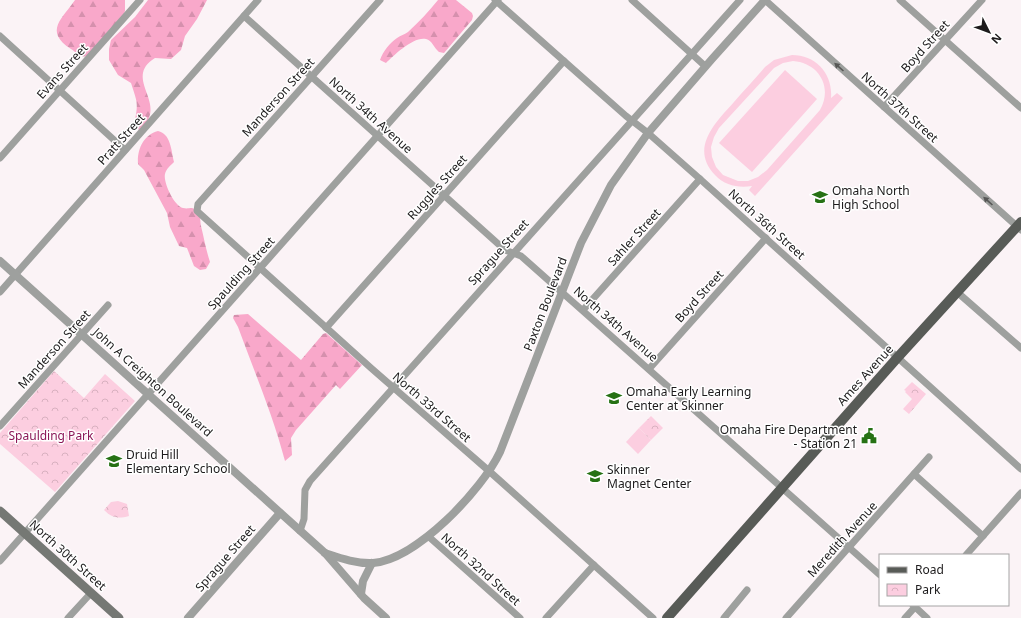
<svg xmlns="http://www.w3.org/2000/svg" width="1021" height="618" viewBox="0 0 1021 618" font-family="'Noto Sans',sans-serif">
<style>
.grass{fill:#fccee0;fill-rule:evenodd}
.forest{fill:url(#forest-firs)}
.park{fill:url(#park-crowns)}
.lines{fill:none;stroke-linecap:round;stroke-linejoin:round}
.minor{stroke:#9ea09e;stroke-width:7}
.tertiary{stroke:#9ea09e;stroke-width:8}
.secondary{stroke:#757874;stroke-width:9}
.primary{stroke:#585b57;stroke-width:10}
.oneway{fill:#575756}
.labels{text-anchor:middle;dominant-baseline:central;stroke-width:3;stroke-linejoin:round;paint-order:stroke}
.street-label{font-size:12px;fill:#1d1b1c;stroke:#fff}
.poi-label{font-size:12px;fill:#1d1b1c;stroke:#fff;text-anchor:start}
.park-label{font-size:12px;fill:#8b1757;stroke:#fff}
</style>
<defs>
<pattern id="forest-firs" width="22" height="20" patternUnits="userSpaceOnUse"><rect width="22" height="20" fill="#f9a8ca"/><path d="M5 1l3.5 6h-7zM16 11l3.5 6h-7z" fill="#d590ad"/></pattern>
<pattern id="park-crowns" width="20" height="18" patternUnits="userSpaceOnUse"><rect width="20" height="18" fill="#fccee0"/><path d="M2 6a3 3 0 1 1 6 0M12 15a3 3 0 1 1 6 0" fill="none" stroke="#d8b0c0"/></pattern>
</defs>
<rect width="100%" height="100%" fill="#fbf3f6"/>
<!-- grass -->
<g class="grass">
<path d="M792 55C816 55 833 74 831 98L837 93 843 98 755 196 749 190 752 186C739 188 725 186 715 175 689 148 716 122 734 102 744 90 755 79 765 67L774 60ZM793 61C819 63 833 87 820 110L767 170 758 177 748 181H738L723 175 716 167 712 157 711 147 714 137 719 128 774 68 783 63Z"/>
<path d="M785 70 817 99 752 172 719 143Z"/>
<path d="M639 428 651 440 638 454 626 442Z"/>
</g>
<!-- forest -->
<g class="forest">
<path d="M75 0H125V11L122 18 87 56C80 58 76 52 71 49 43 31 63 18 75 0Z"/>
<path d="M148 0H207L197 19 185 36 181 50 171 59 155 58C121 79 172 105 139 130L134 124C139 103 137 102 131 83L118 75 109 60V49L111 40 135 17Z"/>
<path d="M438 0H456L472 13 473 16 472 20 444 53 439 52C434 48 432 40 426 39 414 36 394 55 386 63L380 60C383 51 390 43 397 38 401 35 404 35 408 32 419 22 429 11 438 0Z"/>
<path d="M158 131C171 134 171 150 174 162 171 165 166 169 165 174 163 182 174 206 183 208 191 210 192 204 198 214 201 217 200 221 201 226 204 238 206 250 210 262L206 269 200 270 194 266 187 248 179 246 170 227 167 213 144 170 138 164C137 150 143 135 158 131Z"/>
<path d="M248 314 301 360 323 334 326 333 362 365 340 389 336 385 296 430 291 438 292 455 285 461C273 415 254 371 238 327L233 318 234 315Z"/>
</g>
<!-- park -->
<g class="park">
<path d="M54 371 84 398 105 374 135 401 55 492 0 444V433Z"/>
<path d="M912 382 926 394 909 414 903 409 912 399 905 392 906 391 904 390Z"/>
<path d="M651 416 663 428 651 440 639 428Z"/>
<path d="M118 501 127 504 129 516C118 519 112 518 104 510L111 502Z"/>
</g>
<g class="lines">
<!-- minor -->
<g class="minor">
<path d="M380 0 198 204 197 211 371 368 489 471 653 618"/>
<path d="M495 0 626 116 648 133 700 179 1021 469"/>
<path d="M632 0 705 66"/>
<path d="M765 0 1021 230"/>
<path d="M900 0 1021 108"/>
<path d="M244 16 505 250 521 256 880 575"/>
<path d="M0 36 125 150"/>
<path d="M884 107 982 0"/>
<path d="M0 158 140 0"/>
<path d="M0 292 258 0"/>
<path d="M957 292 1021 348"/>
<path d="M583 310 700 179"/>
<path d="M326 328 564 61"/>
<path d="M649 369 766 238"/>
<path d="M0 426 108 305"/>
<path d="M914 474 983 536"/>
<path d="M300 531 304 519 305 490 310 481 740 0"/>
<path d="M428 536 520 618"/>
<path d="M966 555 1021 493"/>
<path d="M0 561 498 0"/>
<path d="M913 605 927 618"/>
<path d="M68 618 91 593"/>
<path d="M546 618 594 565"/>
<path d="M724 618 747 590"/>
<path d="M786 618 929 457"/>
<path d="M905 618 915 607"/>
</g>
<!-- tertiary -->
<g class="tertiary">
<path d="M0 261 325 553 364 598 386 618"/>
<path d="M325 553C340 558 357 564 373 563 417 559 482 490 500 452L581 243 611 185 648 133 712 59 765 0"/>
<path d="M361 594 363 581 372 563"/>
<path d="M188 618 280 513"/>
</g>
<!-- secondary -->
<path class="secondary" d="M0 511 119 618"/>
<!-- primary -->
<path class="primary" d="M667 618 898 357 1021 222"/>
</g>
<!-- one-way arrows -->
<defs><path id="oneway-solid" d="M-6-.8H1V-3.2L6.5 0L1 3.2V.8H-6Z"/></defs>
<g class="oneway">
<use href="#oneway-solid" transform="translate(839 67) rotate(-138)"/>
<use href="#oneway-solid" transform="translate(988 201) rotate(-138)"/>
</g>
<!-- icons -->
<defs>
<symbol id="school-bare" viewBox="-9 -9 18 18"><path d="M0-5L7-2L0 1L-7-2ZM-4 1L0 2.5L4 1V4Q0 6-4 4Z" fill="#267114" stroke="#fff" stroke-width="2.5" paint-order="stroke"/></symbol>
<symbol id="civic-bare" viewBox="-9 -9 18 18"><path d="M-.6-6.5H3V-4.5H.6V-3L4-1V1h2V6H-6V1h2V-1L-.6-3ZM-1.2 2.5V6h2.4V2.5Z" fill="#267114" stroke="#fff" stroke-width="2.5" paint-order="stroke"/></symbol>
</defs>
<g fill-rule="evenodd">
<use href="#school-bare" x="809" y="186" width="22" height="22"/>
<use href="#school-bare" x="603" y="387" width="22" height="22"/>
<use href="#civic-bare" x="858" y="425" width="22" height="22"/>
<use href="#school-bare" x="103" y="450" width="22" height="22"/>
<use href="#school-bare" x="584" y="465" width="22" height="22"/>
</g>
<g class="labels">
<!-- street labels -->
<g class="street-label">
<text transform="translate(925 46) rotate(-48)">Boyd Street</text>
<text transform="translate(62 71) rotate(-48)">Evans Street</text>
<text transform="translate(278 97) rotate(-48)">Manderson Street</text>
<text transform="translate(900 107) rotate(42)">North 37th Street</text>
<text transform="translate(371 115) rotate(42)">North 34th Avenue</text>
<text transform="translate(121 139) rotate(-48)">Pratt Street</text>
<text transform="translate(437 187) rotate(-48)">Ruggles Street</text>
<text transform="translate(767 224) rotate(42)">North 36th Street</text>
<text transform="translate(634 237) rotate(-48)">Sahler Street</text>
<text transform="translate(498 252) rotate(-48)">Sprague Street</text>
<text transform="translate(241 273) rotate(-48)">Spaulding Street</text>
<text transform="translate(699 296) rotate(-48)">Boyd Street</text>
<text transform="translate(545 304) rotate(-69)">Paxton Boulevard</text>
<text transform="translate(616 324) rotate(41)">North 34th Avenue</text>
<text transform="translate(54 349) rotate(-48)">Manderson Street</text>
<text transform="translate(865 375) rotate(-48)">Ames Avenue</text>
<text transform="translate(153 382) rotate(42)">John A Creighton Boulevard</text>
<text transform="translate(432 407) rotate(41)">North 33rd Street</text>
<text transform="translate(842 539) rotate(-48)">Meredith Avenue</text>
<text transform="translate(68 555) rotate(42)">North 30th Street</text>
<text transform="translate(225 558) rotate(-49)">Sprague Street</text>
<text transform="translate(481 569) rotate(42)">North 32nd Street</text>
</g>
<!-- poi labels -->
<g class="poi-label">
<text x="832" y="190">Omaha North<tspan x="832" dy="14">High School</tspan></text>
<text x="626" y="391">Omaha Early Learning<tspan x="626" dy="14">Center at Skinner</tspan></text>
<text x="857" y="429" text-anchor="end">Omaha Fire Department<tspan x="857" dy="14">- Station 21</tspan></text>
<text x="126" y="454">Druid Hill<tspan x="126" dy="14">Elementary School</tspan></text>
<text x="607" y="469">Skinner<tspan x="607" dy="14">Magnet Center</tspan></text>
</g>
<!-- park labels -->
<g class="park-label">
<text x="51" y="435">Spaulding Park</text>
</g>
</g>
<!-- legend -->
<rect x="879" y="554" width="130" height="52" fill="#ffffff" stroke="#a5a4a4"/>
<rect x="887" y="567" width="20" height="6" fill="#585b57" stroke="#a5a4a4"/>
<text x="915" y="574" font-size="12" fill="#1d1b1c">Road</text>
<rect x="887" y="584" width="20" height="12" fill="url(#park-crowns)" stroke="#a5a4a4"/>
<text x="915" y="594" font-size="12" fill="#1d1b1c">Park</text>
<!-- north arrow -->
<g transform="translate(989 32) rotate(132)" stroke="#ffffff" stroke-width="3" paint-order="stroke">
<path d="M0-3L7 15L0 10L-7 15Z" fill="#1d1b1c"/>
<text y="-6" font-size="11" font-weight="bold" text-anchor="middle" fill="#1d1b1c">N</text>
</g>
</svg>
